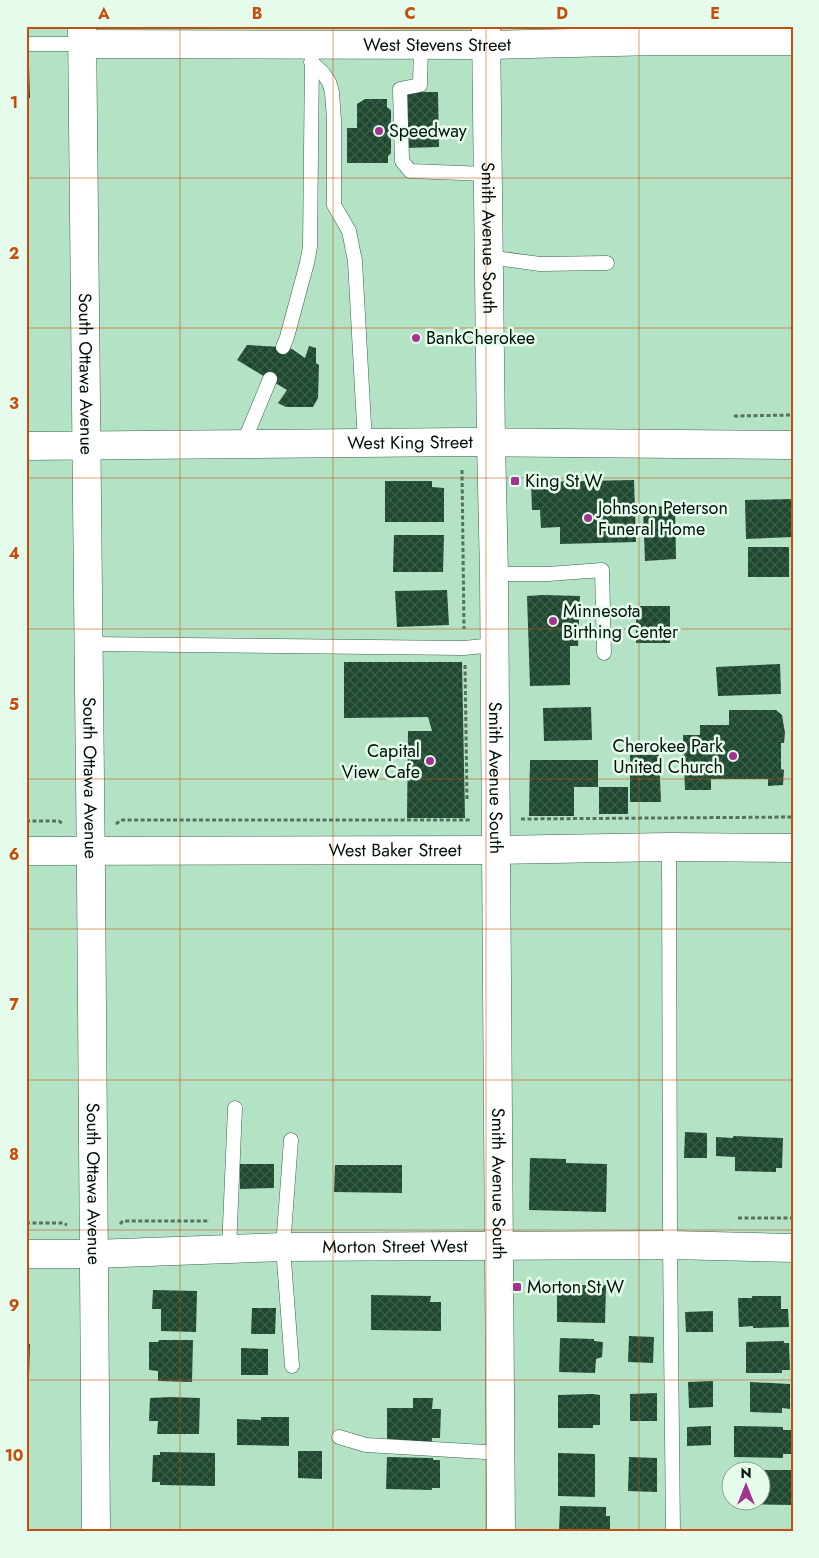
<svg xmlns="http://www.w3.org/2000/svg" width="819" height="1558" viewBox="0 0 819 1558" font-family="Jost,sans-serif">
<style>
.building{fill:url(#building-cross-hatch)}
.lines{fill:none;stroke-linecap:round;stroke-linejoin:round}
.lane-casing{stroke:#3a644b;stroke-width:15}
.street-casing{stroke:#3a644b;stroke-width:29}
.secondary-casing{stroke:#3a644b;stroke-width:29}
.path{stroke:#55725f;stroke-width:3;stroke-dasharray:4 2.5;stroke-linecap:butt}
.lane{stroke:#fff;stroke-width:14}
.street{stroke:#fff;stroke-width:28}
.secondary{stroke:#fff;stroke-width:28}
.grid{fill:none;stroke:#c64e0c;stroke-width:1;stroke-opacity:0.55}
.poi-dot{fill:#a4338f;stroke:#e5fced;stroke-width:2}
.labels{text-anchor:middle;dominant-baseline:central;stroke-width:5;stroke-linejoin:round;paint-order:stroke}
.street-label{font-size:18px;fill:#031209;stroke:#e5fced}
.poi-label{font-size:18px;fill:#031209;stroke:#e5fced;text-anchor:start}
.neatline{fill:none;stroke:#c64e0c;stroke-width:2}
.grid-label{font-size:16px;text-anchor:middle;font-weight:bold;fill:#c64e0c}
</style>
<defs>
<pattern id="building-cross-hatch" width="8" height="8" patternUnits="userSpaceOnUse" patternTransform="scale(1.25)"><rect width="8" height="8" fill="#1f4831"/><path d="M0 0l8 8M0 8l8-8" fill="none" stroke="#3d5e4b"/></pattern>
</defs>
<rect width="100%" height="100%" fill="#b4e2c4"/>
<!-- building -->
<g class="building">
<path d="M26 65H29L30 98H26Z"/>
<path d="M404 92H438L439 147 404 148Z"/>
<path d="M365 99H387V107L391 110V153L388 156V163H347V128H357V104Z"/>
<path d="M247 345 283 347 292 349 305 358 309 346 316 348V363L319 365 318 398 313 407H286L278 403 287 390 237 360Z"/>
<path d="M634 480 636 542 560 544V527L541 528 540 510H532L531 482Z"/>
<path d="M385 481H432V487L444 488V522H385Z"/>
<path d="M793 499V537L746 539 745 500Z"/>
<path d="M675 506 676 559 645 561 643 507Z"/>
<path d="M394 535H444L443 572H393Z"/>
<rect x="748" y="547" width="41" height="30"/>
<path d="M447 590 449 625 397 627 395 591Z"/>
<path d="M543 595 580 596 578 646H570V685L530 686 527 596Z"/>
<rect x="636" y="606" width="34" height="37"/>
<path d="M344 662H462L465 818H407L408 731H432L428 717 344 718Z"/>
<path d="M780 664 781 694 718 696 716 667Z"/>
<path d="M591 707 592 740 544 741 543 708Z"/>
<path d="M729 710H776L782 715 785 733 784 743H781V769L784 770 783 785 768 786V779H711V790H685L683 735H700V725H729Z"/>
<path d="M630 755H659L661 802H630Z"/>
<path d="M530 760H598V787H574V816H529Z"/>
<rect x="599" y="787" width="29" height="27"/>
<path d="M685 1132 707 1133V1158H684Z"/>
<path d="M733 1136 783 1138 782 1168H776V1172L735 1171V1157L716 1156V1137L733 1138Z"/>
<path d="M530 1158 566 1159V1163L607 1164 606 1212 529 1210Z"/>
<path d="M240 1164H274V1188L240 1189Z"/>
<path d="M335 1165H402V1193L334 1192Z"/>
<path d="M557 1285H606L605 1323 557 1322Z"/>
<path d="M153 1290 197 1291 196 1332 161 1331V1309H152Z"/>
<path d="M371 1295 431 1296 430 1302H441V1331L371 1330Z"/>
<path d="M752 1296H781V1309H788L789 1327 753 1328V1326L739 1327 738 1298H752Z"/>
<path d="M252 1308H276L275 1334H251Z"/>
<path d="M713 1311V1332H686L685 1312Z"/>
<path d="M629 1336 654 1337 653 1363 628 1362Z"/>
<path d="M560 1338 594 1339V1341L603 1342 602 1357 596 1359 595 1373 559 1372Z"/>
<path d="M159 1340H193L192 1382 158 1381V1371L149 1370V1342H158Z"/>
<path d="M784 1341V1343H789L790 1370H782V1373H746V1342Z"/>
<path d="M26 1344H30L29 1377H26Z"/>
<path d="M241 1348 268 1349V1375H241Z"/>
<path d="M713 1381V1407L689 1408 688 1382Z"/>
<path d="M750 1382 790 1384V1409L782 1408V1413L750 1412Z"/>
<path d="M657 1393V1421H630V1394Z"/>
<path d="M593 1394 600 1395V1425H593V1428H558V1395Z"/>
<path d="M170 1397 200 1398 199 1434H157L158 1421H149L150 1398Z"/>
<path d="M413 1398H433L432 1409H441L440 1438H432V1442L387 1441V1408H413Z"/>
<path d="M261 1417H289V1446L237 1445V1419L261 1420Z"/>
<path d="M711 1426V1445L687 1446V1427Z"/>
<path d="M734 1426 783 1427V1430H791V1454H783V1458L734 1457Z"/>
<path d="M298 1451H322V1479L298 1478Z"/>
<path d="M160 1452 215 1453V1486L160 1485V1482H152L153 1455H160Z"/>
<path d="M558 1453 595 1454V1497L558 1496Z"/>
<path d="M387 1457 433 1458V1460H440V1488H432V1490L386 1489Z"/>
<path d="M629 1457 657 1458V1492L628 1491Z"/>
<path d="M762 1470H793V1505L737 1504V1500H762Z"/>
<path d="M560 1506 606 1507V1516H610V1532H559Z"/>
</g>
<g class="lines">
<defs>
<g id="lane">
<path d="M26 44H82"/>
<path d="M421 45 420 85 400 89 402 161 410 171 487 174"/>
<path d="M311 62 323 73 329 82 332 92 334 120V205L349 231 355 261 365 443"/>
<path d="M488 257 540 264 607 263"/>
<path d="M283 347 287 337 307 263 310 247 312 57"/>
<path d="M243 444 270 379"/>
<path d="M494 574H548L602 570 604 653"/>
<path d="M89 644 464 648 494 645"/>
<path d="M669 847 670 1245 673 1532"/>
<path d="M291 1140 283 1247 292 1366"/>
<path d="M229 1249 235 1108"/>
<path d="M339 1437 366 1445 502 1453"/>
</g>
<g id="street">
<path id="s1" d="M82 26 91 876 96 1532"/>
<path id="s2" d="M82 44 486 45 658 41H793"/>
<path id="s3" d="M26 446 465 442 793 445"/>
<path id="s4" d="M26 851 495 850 669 847 793 848"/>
<path id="s5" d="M26 1254H94L283 1247 670 1245 793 1248"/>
</g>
<g id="secondary">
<path id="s6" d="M486 26 491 442 494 574 501 1532"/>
</g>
</defs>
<!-- lane casing -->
<use href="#lane" class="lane-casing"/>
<!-- street casing -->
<use href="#street" class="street-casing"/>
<!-- secondary casing -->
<use href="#secondary" class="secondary-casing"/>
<!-- path -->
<g class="path">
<path d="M734 416 793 415"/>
<path d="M462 470 464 629"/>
<path d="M465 665 467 801"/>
<path d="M521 819 793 817"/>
<path d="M26 821H59L63 824"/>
<path d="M116 824 121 820H471"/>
<path d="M738 1218H793"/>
<path d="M26 1223H63L67 1225"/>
<path d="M120 1224 123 1221H210"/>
</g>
<!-- lane -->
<use href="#lane" class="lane"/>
<!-- street -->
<use href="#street" class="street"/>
<!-- secondary -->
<use href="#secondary" class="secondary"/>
</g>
<!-- grid -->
<path class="grid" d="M180 26V1532M333 26V1532M486 26V1532M639 26V1532M26 178H793M26 328H793M26 478H793M26 629H793M26 779H793M26 929H793M26 1080H793M26 1230H793M26 1380H793"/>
<!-- markers -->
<g class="poi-dot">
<circle cx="379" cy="131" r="5"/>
<circle cx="416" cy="338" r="5"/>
<rect x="510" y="476" width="10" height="10" rx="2.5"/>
<circle cx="588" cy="518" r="5"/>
<circle cx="553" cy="621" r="5"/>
<circle cx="733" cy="756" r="5"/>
<circle cx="430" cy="761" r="5"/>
<rect x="512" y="1282" width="10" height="10" rx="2.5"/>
</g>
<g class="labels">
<!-- street labels -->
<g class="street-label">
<text stroke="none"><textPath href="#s2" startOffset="355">West Stevens Street</textPath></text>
<text stroke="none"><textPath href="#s6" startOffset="212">Smith Avenue South</textPath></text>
<text stroke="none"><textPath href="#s1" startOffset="348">South Ottawa Avenue</textPath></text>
<text stroke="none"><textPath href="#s3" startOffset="384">West King Street</textPath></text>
<text stroke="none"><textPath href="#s1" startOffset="752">South Ottawa Avenue</textPath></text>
<text stroke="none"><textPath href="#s6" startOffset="752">Smith Avenue South</textPath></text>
<text stroke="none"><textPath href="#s4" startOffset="369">West Baker Street</textPath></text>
<text stroke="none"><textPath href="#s1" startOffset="1158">South Ottawa Avenue</textPath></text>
<text stroke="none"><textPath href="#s6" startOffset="1158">Smith Avenue South</textPath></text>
<text stroke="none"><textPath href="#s5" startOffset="369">Morton Street West</textPath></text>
</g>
<!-- poi labels -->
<g class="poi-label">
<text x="389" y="131">Speedway</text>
<text x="426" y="338">BankCherokee</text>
<text x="525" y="481">King St W</text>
<text x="598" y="508">Johnson Peterson<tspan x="598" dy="21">Funeral Home</tspan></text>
<text x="563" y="611">Minnesota<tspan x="563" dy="21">Birthing Center</tspan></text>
<text x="723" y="746" text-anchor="end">Cherokee Park<tspan x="723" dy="21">United Church</tspan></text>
<text x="420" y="751" text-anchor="end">Capital<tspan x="420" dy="21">View Cafe</tspan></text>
<text x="527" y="1287">Morton St W</text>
</g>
</g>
<!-- border -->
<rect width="819" height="1558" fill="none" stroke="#e5fced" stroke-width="55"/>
<!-- north arrow -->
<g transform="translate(746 1486)"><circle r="24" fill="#e5fced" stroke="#8b9e92"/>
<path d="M0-4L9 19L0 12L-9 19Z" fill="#a4338f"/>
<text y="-8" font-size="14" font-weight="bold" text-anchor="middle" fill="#031209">N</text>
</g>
<rect x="28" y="28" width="764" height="1502" class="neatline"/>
<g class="grid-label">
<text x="104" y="19">A</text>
<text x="257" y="19">B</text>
<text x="410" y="19">C</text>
<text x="562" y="19">D</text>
<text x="715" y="19">E</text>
<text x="14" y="108">1</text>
<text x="14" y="259">2</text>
<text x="14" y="409">3</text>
<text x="14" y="559">4</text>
<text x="14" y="710">5</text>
<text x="14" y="860">6</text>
<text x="14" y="1010">7</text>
<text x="14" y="1160">8</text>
<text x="14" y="1311">9</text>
<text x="14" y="1461">10</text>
</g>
</svg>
